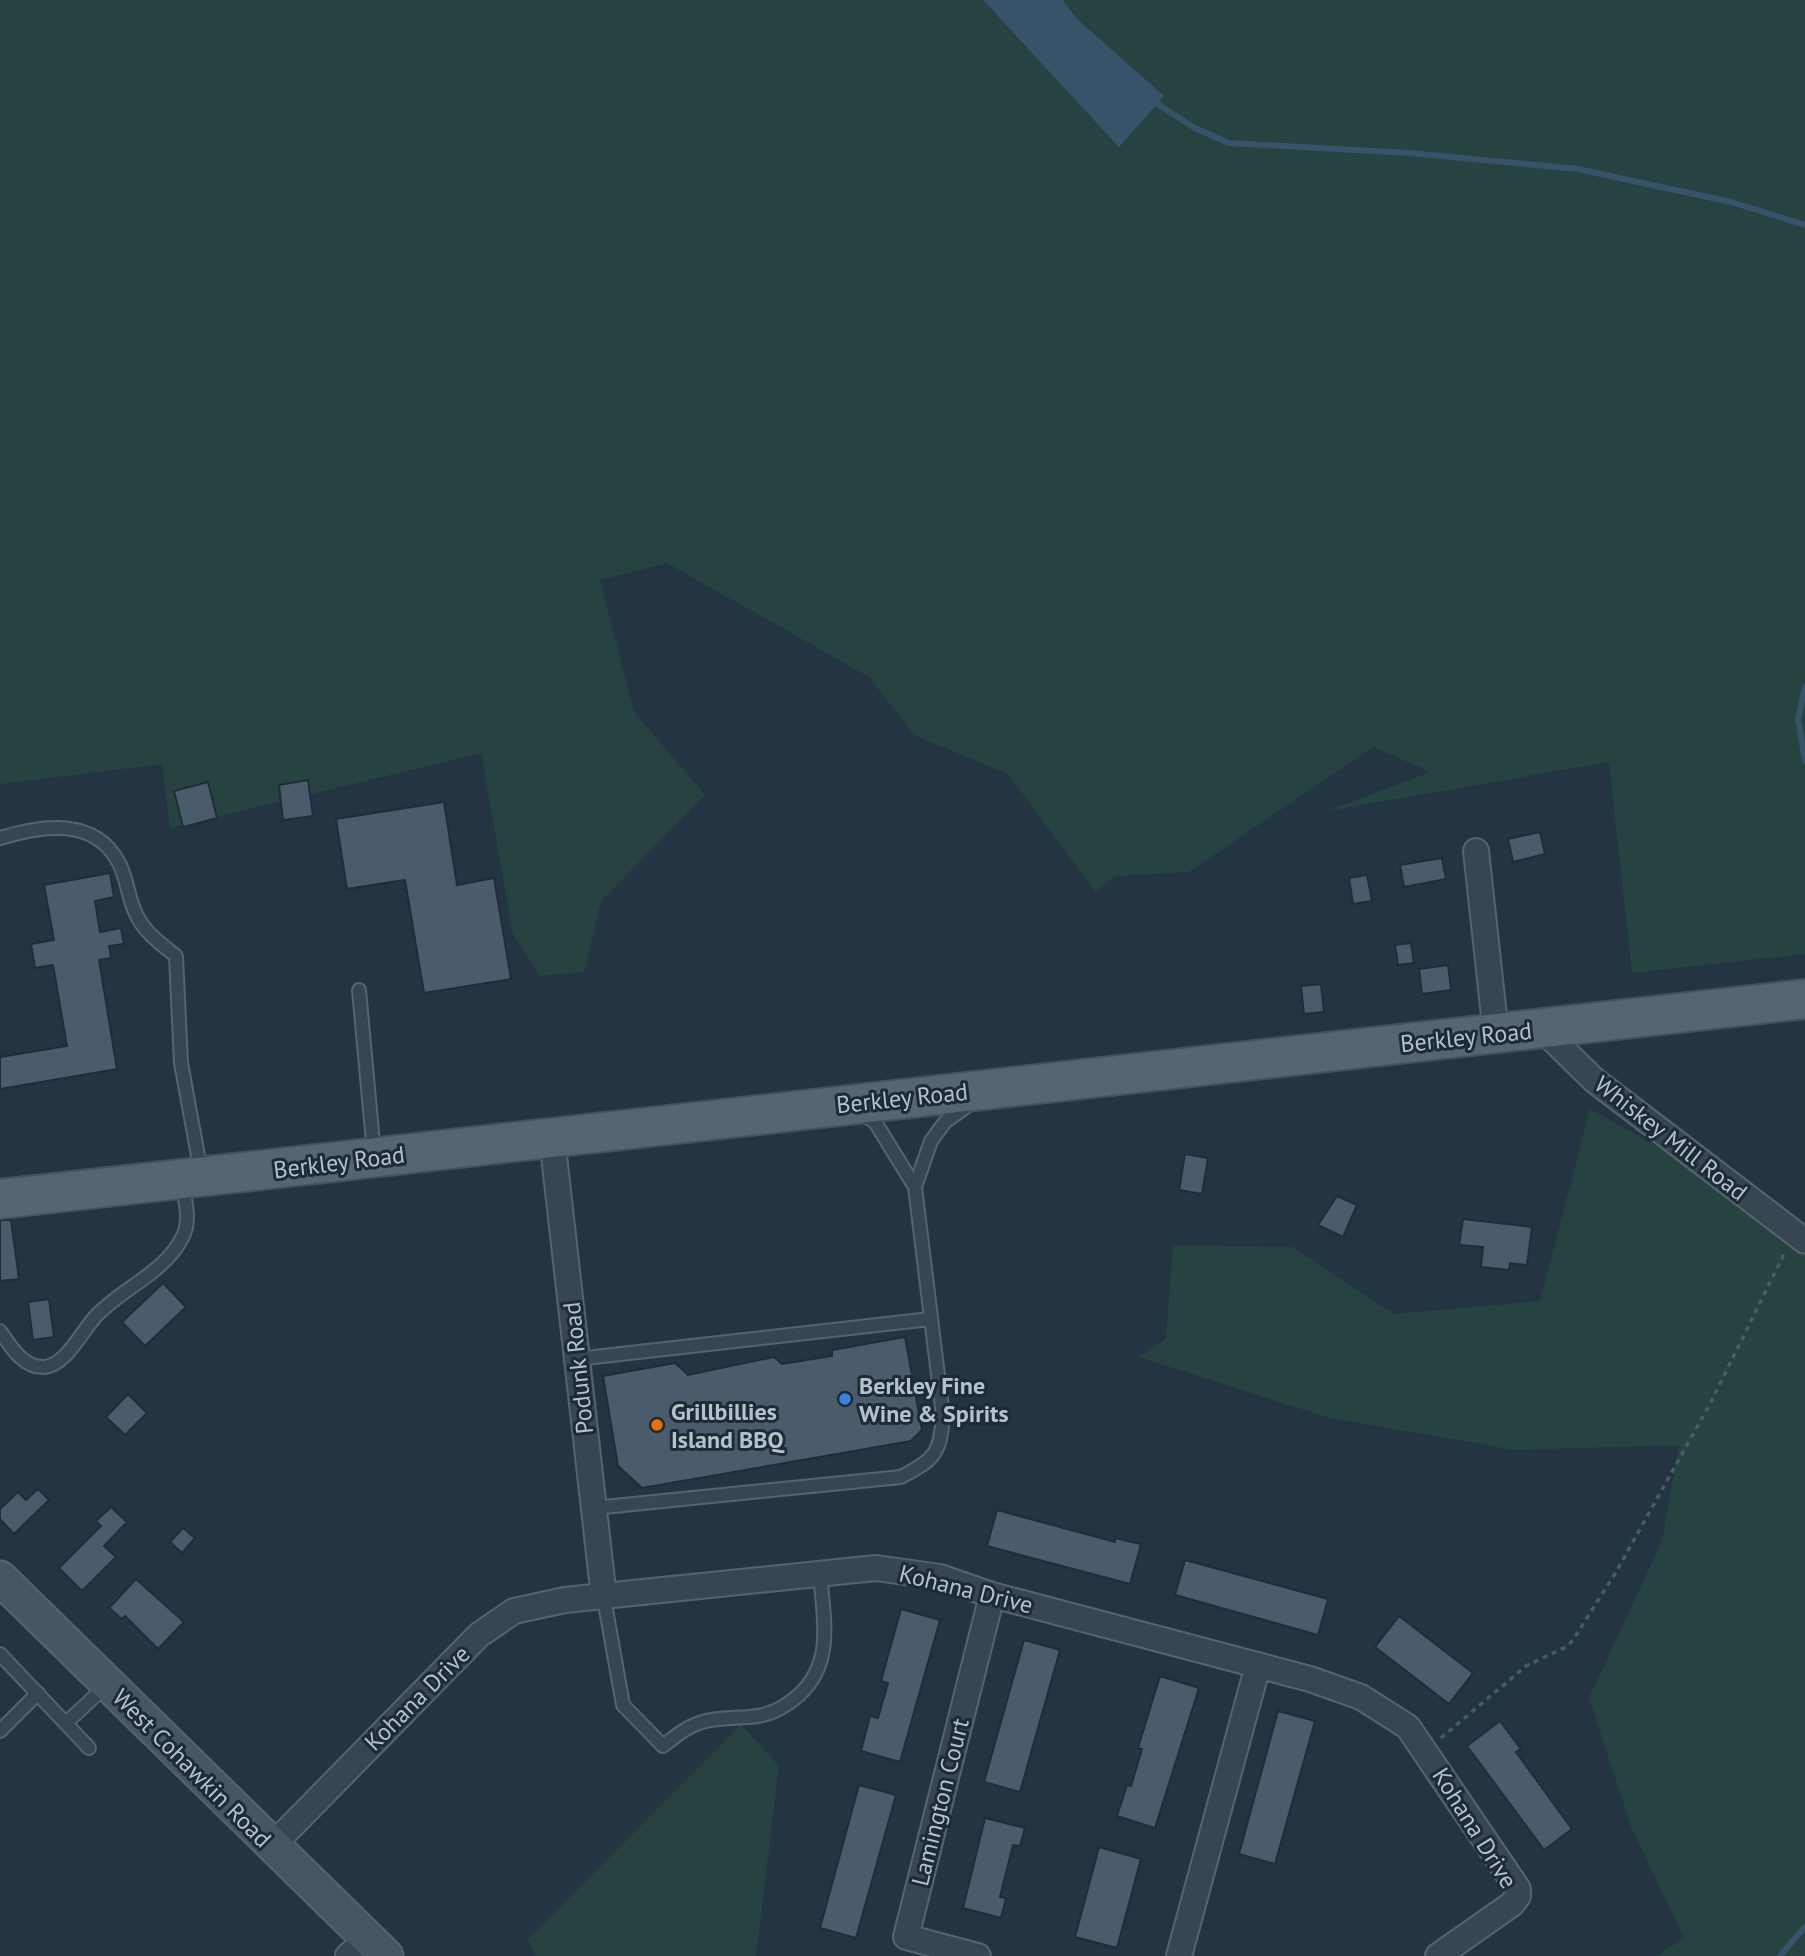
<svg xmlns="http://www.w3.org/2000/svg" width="1805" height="1956" viewBox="0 0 1805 1956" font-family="'PT Sans',sans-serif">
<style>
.green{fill:#264342}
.water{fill:#36536a}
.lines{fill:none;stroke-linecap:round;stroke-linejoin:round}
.stream{stroke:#36536a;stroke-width:6}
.building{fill:#4a5c6b;stroke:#1f2d39;stroke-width:2}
.service-casing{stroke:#56646f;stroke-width:16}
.minor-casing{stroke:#56646f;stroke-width:28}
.secondary-casing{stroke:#56646f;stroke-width:37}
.primary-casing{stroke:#45525e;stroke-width:42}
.path{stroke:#445f5e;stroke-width:3.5;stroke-dasharray:5 5;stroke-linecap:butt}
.service{stroke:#384652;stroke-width:12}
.minor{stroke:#384652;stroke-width:24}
.secondary{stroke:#465665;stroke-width:33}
.primary{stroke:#566572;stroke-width:38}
.shop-dot{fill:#3f7fe0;stroke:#1d2b37;stroke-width:2.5}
.food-dot{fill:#e8710a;stroke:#1d2b37;stroke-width:2.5}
.labels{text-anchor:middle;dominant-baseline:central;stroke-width:6;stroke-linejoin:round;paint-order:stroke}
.street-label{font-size:24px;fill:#b5c1cc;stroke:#1d2b37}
.poi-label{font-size:24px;font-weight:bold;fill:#b5c1cc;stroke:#1d2b37;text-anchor:start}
</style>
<rect width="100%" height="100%" fill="#233542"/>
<!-- green -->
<g class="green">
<path d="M0 0H983L1119 146 1077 19 1063 0H1805V954L1632 973 1609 762 1327 811 1431 772 1373 747 1189 872 1115 876 1096 892 1008 774 914 735 869 677 667 563 600 580 634 712 705 795 601 901 584 972 540 976 513 934 481 753 170 828 162 764 0 784Z"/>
<path d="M1590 1109 1762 1206 1805 1243V1956H1657L1684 1938 1632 1829 1589 1698 1662 1541 1679 1445 1514 1450 1326 1417 1139 1357 1166 1338 1173 1245 1292 1247 1394 1314 1540 1301Z"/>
<path d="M741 1725 779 1766 756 1956H536L528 1939Z"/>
</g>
<!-- water -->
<path class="water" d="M983 0H1063L1077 19 1164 96 1119 147Z"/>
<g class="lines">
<!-- stream -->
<g class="stream">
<path d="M1151 100 1195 128 1229 143 1409 153 1578 169 1731 202 1805 225"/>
<path d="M1805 687 1798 719 1805 761"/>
<path d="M1780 1956 1805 1927"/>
</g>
</g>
<!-- building -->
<g class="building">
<path d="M308 780 313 816 283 820 279 785Z"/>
<path d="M208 782 217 818 183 827 174 791Z"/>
<path d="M444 802 457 885 494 878 511 979 424 993 405 880 347 889 336 819Z"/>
<path d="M1540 832 1545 854 1513 862 1508 839Z"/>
<path d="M1442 858 1446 879 1404 887 1400 865Z"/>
<path d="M110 873 114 897 95 901 100 932 121 928 124 944 109 946 111 958 99 960 117 1069 0 1089V1057L67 1046 53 965 35 968 31 944 54 940 44 885Z"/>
<path d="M1367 875 1372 901 1353 904 1349 878Z"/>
<path d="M1411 943 1414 963 1398 965 1395 945Z"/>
<path d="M1448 965 1451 990 1422 994 1419 969Z"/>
<path d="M1321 984 1324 1012 1304 1014 1301 986Z"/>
<path d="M1185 1154 1208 1158 1202 1194 1179 1190Z"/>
<path d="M1337 1196 1357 1205 1343 1237 1318 1225Z"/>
<path d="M1463 1219 1532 1227 1527 1265 1510 1263 1509 1270 1481 1267 1483 1247 1459 1245Z"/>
<path d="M0 1220H11L19 1279 0 1281Z"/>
<path d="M163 1283 186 1307 145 1346 122 1322Z"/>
<path d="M49 1299 54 1337 33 1340 28 1302Z"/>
<path d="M905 1337 922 1430 911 1441 642 1488 618 1466 603 1376 675 1363 688 1375 774 1357 782 1364 832 1356V1350Z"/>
<path d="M128 1394 147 1413 125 1435 106 1417Z"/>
<path d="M38 1489 49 1500 14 1534 0 1519V1509L18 1492 26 1500Z"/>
<path d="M111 1507 127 1522 104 1546 116 1557 82 1591 59 1568 101 1526 96 1521Z"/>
<path d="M997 1510 1115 1542V1538L1141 1544 1130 1584 987 1546Z"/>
<path d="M183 1528 195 1538 182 1553 170 1542Z"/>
<path d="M1185 1560 1328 1599 1318 1635 1175 1595Z"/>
<path d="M136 1579 184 1622 158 1649 125 1616 122 1619 109 1608Z"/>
<path d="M901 1609 940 1620 900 1762 861 1751 870 1716 878 1718 888 1683 881 1681Z"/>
<path d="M1399 1616 1473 1673 1449 1704 1375 1647Z"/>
<path d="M1024 1640 1060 1650 1020 1792 984 1782Z"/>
<path d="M1160 1676 1199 1688 1155 1828 1117 1816 1127 1785 1131 1786 1142 1749 1138 1748Z"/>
<path d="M1278 1711 1315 1721 1275 1864 1239 1854Z"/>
<path d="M1500 1721 1521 1749 1516 1752 1572 1829 1544 1850 1467 1746Z"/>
<path d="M859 1785 896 1795 856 1938 820 1928Z"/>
<path d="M985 1818 1025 1828 1020 1846 1013 1845 1000 1897 1006 1898 1001 1918 963 1908Z"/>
<path d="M1099 1847 1141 1859 1117 1948 1075 1937Z"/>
</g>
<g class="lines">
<defs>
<g id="service">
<path d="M0 838C42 825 95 817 119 863 127 878 128 898 136 914 144 932 161 944 176 956L181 1063 201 1172"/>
<path d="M359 990 374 1154"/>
<path d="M860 1113 875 1122 915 1187"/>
<path d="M0 1331C10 1346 23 1368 44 1367 67 1365 82 1330 97 1315 123 1288 167 1271 183 1236 191 1220 185 1199 182 1183"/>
<path d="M577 1359 930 1319"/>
<path d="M594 1508 901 1477C935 1459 940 1454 943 1416L915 1187 931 1141 945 1122 970 1104"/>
<path d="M604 1598 623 1705 663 1746C672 1739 680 1732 690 1727 712 1715 739 1720 763 1715 777 1712 790 1703 800 1694 835 1661 823 1616 820 1573"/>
<path d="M0 1654 89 1748"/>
<path d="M66 1723 107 1685"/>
<path d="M0 1731 38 1693"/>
</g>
<g id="minor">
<path d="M1476 851 1496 1034"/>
<path d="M1541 1028 1594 1080 1805 1241"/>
<path d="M552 1138 604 1598"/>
<path d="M272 1846 479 1635 514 1611 565 1600 876 1568 940 1577 992 1595 1310 1679 1361 1697 1408 1727 1518 1889V1896L1512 1904 1438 1956"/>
<path d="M348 1956 368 1939"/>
<path d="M978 1956 906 1937 992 1595"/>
<path d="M1179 1956 1258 1665"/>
</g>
<path id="secondary" d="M0 1578 386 1956"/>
<path id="primary" d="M0 1199 1805 999"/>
</defs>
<!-- service casing -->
<use href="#service" class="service-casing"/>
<!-- minor casing -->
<use href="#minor" class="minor-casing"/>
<!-- secondary casing -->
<use href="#secondary" class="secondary-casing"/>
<!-- primary casing -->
<use href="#primary" class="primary-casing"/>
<!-- path -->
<path class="path" d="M1441 1738 1526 1666 1566 1647 1573 1640 1616 1572 1711 1402 1785 1252"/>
<!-- service -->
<use href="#service" class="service"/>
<!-- minor -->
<use href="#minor" class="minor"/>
<!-- secondary -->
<use href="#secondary" class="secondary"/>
<!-- primary -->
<use href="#primary" class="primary"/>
</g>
<!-- markers -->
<circle class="shop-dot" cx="845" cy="1399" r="7"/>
<circle class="food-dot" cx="657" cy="1425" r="7"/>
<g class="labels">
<!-- street labels -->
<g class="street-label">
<text transform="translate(1466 1037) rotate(-6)">Berkley Road</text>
<text transform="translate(902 1098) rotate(-6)">Berkley Road</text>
<text transform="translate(1671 1138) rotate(38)">Whiskey Mill Road</text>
<text transform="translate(339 1162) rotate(-7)">Berkley Road</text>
<text transform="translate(578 1368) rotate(-96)">Podunk Road</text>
<text transform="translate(966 1589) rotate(14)">Kohana Drive</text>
<text transform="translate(417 1698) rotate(-45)">Kohana Drive</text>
<text transform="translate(192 1768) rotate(45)">West Cohawkin Road</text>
<text transform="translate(940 1802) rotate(-76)">Lamington Court</text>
<text transform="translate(1475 1828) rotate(58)">Kohana Drive</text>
</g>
<!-- poi labels -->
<g class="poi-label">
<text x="859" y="1385">Berkley Fine<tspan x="859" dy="28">Wine &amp; Spirits</tspan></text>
<text x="671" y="1411">Grillbillies<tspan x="671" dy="28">Island BBQ</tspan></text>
</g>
</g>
</svg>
